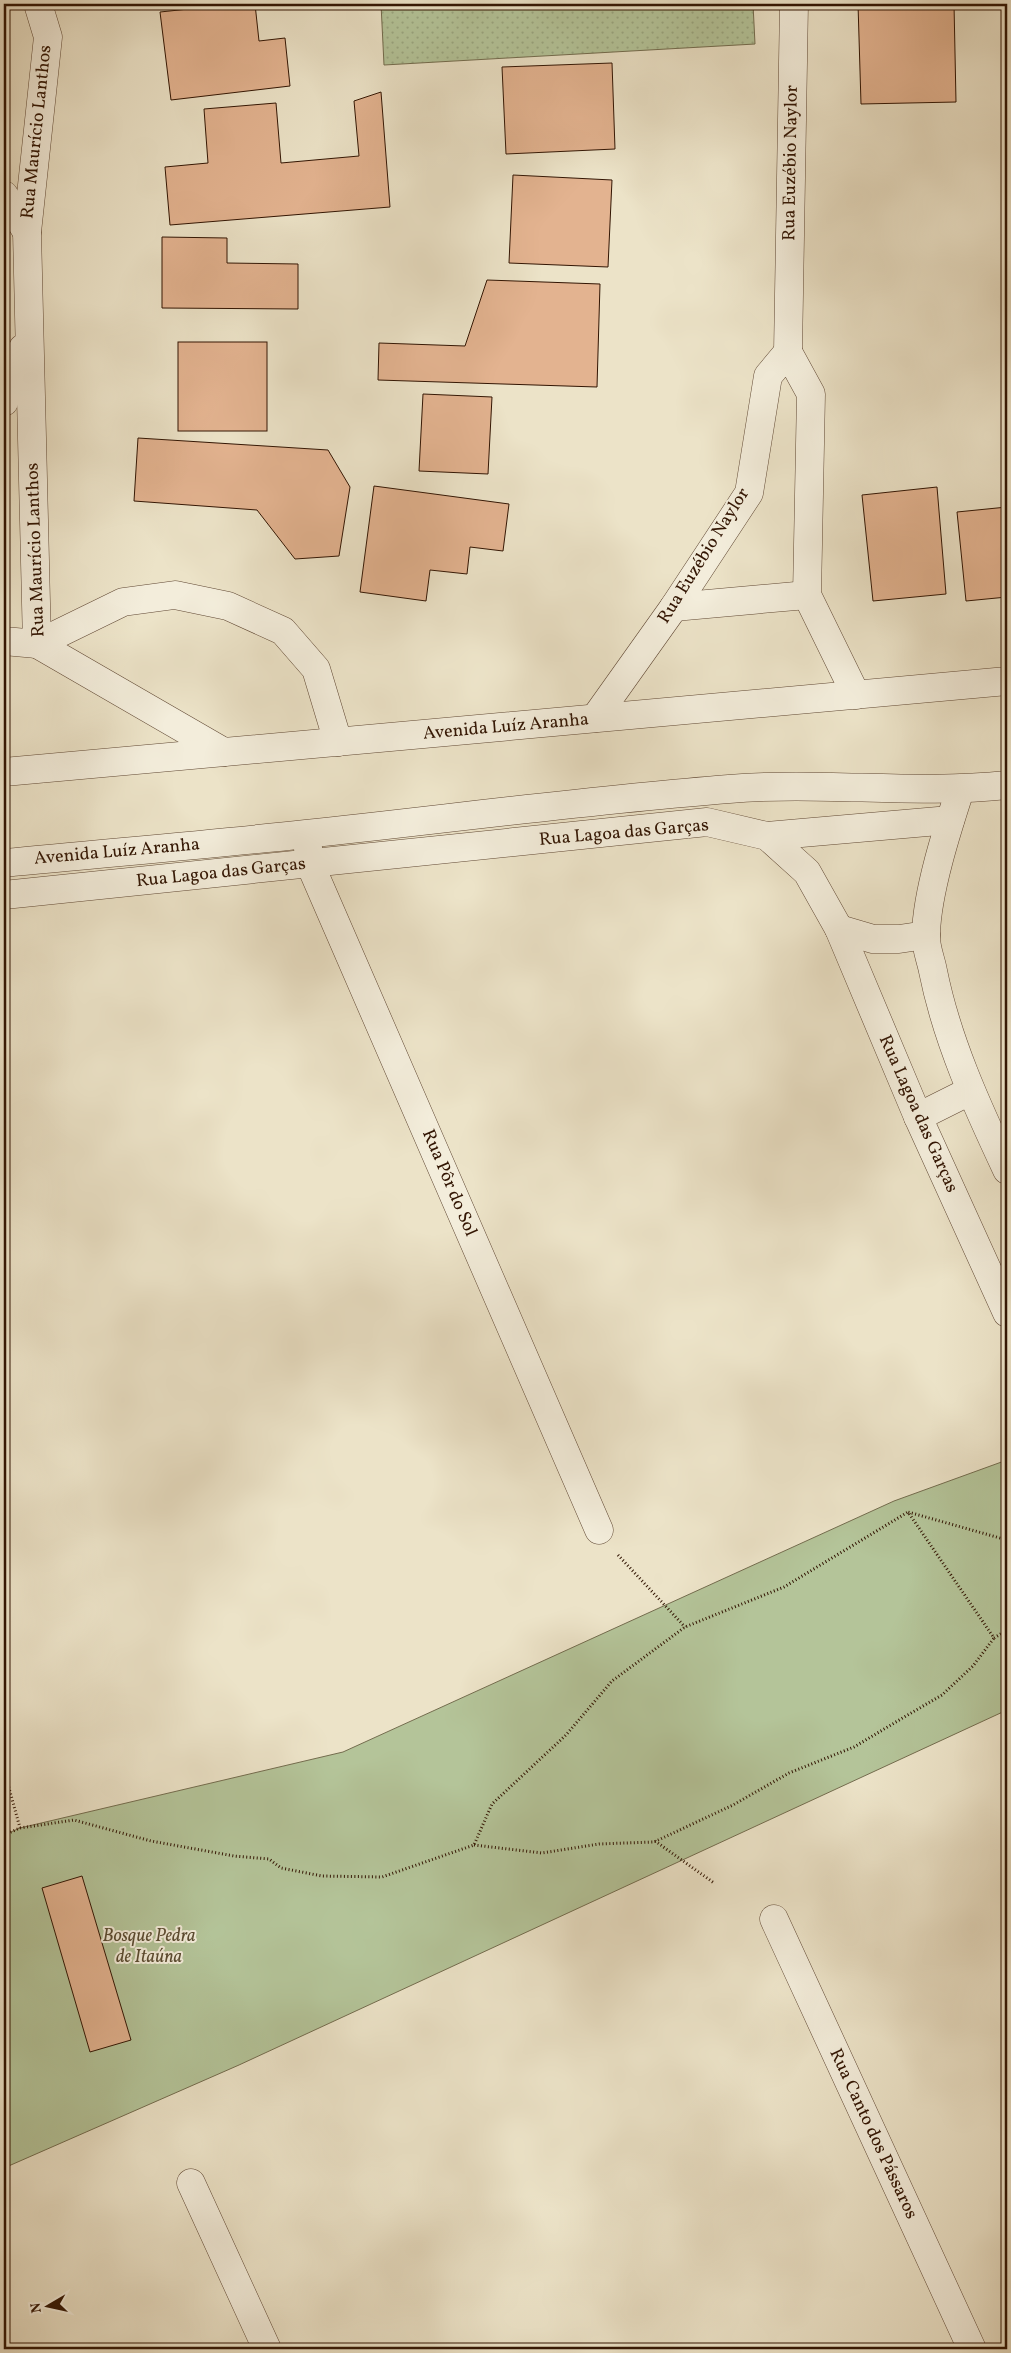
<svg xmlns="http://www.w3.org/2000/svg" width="1011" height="2353" viewBox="0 0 1011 2353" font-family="Vollkorn,serif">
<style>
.grass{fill:url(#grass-dots);stroke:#736c4e}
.park{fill:#b4c499;stroke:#736c4e}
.building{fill:#e3b390;stroke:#321503}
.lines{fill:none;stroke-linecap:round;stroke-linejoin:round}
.minor-casing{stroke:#604834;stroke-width:29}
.path{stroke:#321503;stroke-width:3;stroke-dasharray:1 2.5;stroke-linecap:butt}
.minor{stroke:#f3eddb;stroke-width:28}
.labels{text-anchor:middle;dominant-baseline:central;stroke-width:4;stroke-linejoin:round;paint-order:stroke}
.street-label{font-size:18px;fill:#321503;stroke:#f3eddb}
.park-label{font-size:18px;font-style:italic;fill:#594a30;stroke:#f3eddb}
</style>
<defs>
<pattern id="grass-dots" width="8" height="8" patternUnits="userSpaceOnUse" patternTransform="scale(1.25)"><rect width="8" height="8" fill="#b4c499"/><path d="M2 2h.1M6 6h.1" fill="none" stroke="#9ba882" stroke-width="1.8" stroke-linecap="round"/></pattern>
</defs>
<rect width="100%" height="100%" fill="#ece3c8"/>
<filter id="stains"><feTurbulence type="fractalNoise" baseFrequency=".004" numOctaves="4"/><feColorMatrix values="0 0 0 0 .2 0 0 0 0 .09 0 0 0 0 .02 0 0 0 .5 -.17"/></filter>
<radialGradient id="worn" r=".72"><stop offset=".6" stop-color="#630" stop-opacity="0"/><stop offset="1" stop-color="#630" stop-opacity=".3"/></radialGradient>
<!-- grass -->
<path class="grass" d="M381 4H753L755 44 384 65Z"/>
<!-- park -->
<path class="park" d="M1007 1460V1710L239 2065 4 2168V1835L20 1828 343 1752 894 1501Z"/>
<!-- building -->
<g class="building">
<path d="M236 4H255L259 41 285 38 290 86 171 100 160 12Z"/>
<path d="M858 4H954L956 102 861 104Z"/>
<path d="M612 63 615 149 506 154 502 67Z"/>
<path d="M381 92 390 207 170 225 165 167 208 163 204 109 276 103 281 163 359 156 354 101Z"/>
<path d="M513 175 612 180 608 267 509 263Z"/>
<path d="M162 237 227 238V263L298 264V309L162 308Z"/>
<path d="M487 280 600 284 597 387 378 380 379 343 465 346Z"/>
<rect x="178" y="342" width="89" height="89"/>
<path d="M423 394 492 397 488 474 419 471Z"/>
<path d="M138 438 328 450 350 487 339 556 295 559 257 510 134 501Z"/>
<path d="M374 486 509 504 503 551 470 547 467 574 430 570 426 601 360 592Z"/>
<path d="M937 487 946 594 873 601 862 495Z"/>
<path d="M1007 507V597L966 601 957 512Z"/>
<path d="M82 1876 131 2040 90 2052 42 1888Z"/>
</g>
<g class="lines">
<defs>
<g id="minor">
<path d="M38 4 48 37 27 232 37 644 224 752"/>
<path d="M4 195 27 232"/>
<path d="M788 352 794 4"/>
<path d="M4 402 23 348"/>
<path d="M674 607 807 595"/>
<path d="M4 641 37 644 123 602 175 595 228 606 283 631 316 669 338 742"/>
<path d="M595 718 674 607 749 493 768 376 788 352 811 394 807 595 856 695"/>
<path d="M4 772 1007 681"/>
<path d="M960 790C947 830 927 892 926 934 925 946 931 960 933 971 947 1041 977 1106 1007 1170"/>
<path d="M767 836 950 820"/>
<path d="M308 848 310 864 599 1530"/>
<path d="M4 863C105 853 206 845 306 834 447 819 588 800 729 789 822 781 915 795 1007 785"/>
<path d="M4 895 707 822 767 836 807 872 839 929 918 1117 1007 1313"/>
<path d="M839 929 873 939H899L926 935"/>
<path d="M918 1117 970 1091"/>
<path d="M774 1919 972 2349"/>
<path d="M191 2183 267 2349"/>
</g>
</defs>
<!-- minor casing -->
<use href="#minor" class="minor-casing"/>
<!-- path -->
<g class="path">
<path d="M1007 1540 908 1512 994 1638 1007 1630"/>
<path d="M618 1555 685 1627"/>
<path d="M4 1770 20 1828"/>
<path d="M4 1835 20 1828 74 1820 151 1841 234 1856 269 1859 281 1868 322 1876 382 1877 474 1845 492 1804 566 1735 612 1681 685 1627 784 1587 908 1512"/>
<path d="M655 1841 714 1883"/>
<path d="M474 1845 542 1853 599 1844 654 1842 733 1805 789 1773 854 1747 906 1716 942 1695 973 1666 994 1638"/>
</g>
<!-- minor -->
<use href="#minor" class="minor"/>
</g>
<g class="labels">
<!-- street labels -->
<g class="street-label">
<text transform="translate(37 132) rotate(-84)">Rua Maurício Lanthos</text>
<text transform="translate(791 163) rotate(-89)">Rua Euzébio Naylor</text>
<text transform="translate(36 550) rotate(-92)">Rua Maurício Lanthos</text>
<text transform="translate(704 556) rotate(-58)">Rua Euzébio Naylor</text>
<text transform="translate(506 727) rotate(-5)">Avenida Luíz Aranha</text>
<text transform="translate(624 833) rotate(-5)">Rua Lagoa das Garças</text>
<text transform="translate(117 852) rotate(-5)">Avenida Luíz Aranha</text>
<text transform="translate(221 873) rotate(-6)">Rua Lagoa das Garças</text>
<text transform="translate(918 1114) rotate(66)">Rua Lagoa das Garças</text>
<text transform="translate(449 1183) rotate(67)">Rua Pôr do Sol</text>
<text transform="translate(873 2134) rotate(65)">Rua Canto dos Pássaros</text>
</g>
<!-- park labels -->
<g class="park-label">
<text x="149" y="1936">Bosque Pedra<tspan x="149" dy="21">de Itaúna</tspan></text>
</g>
</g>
<!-- margin -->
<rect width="1011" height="2353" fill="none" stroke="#ece3c8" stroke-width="20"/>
<rect x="5" y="5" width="1001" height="2343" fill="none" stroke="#321503" stroke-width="2.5"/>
<rect x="10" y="10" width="991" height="2333" fill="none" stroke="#321503"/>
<!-- north arrow -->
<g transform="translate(48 2306) rotate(261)" stroke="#f3eddb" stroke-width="4" paint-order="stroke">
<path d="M0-4L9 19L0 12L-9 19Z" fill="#321503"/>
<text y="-8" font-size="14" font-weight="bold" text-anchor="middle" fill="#321503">N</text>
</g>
<rect width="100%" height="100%" filter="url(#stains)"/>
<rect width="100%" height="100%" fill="url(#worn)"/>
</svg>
